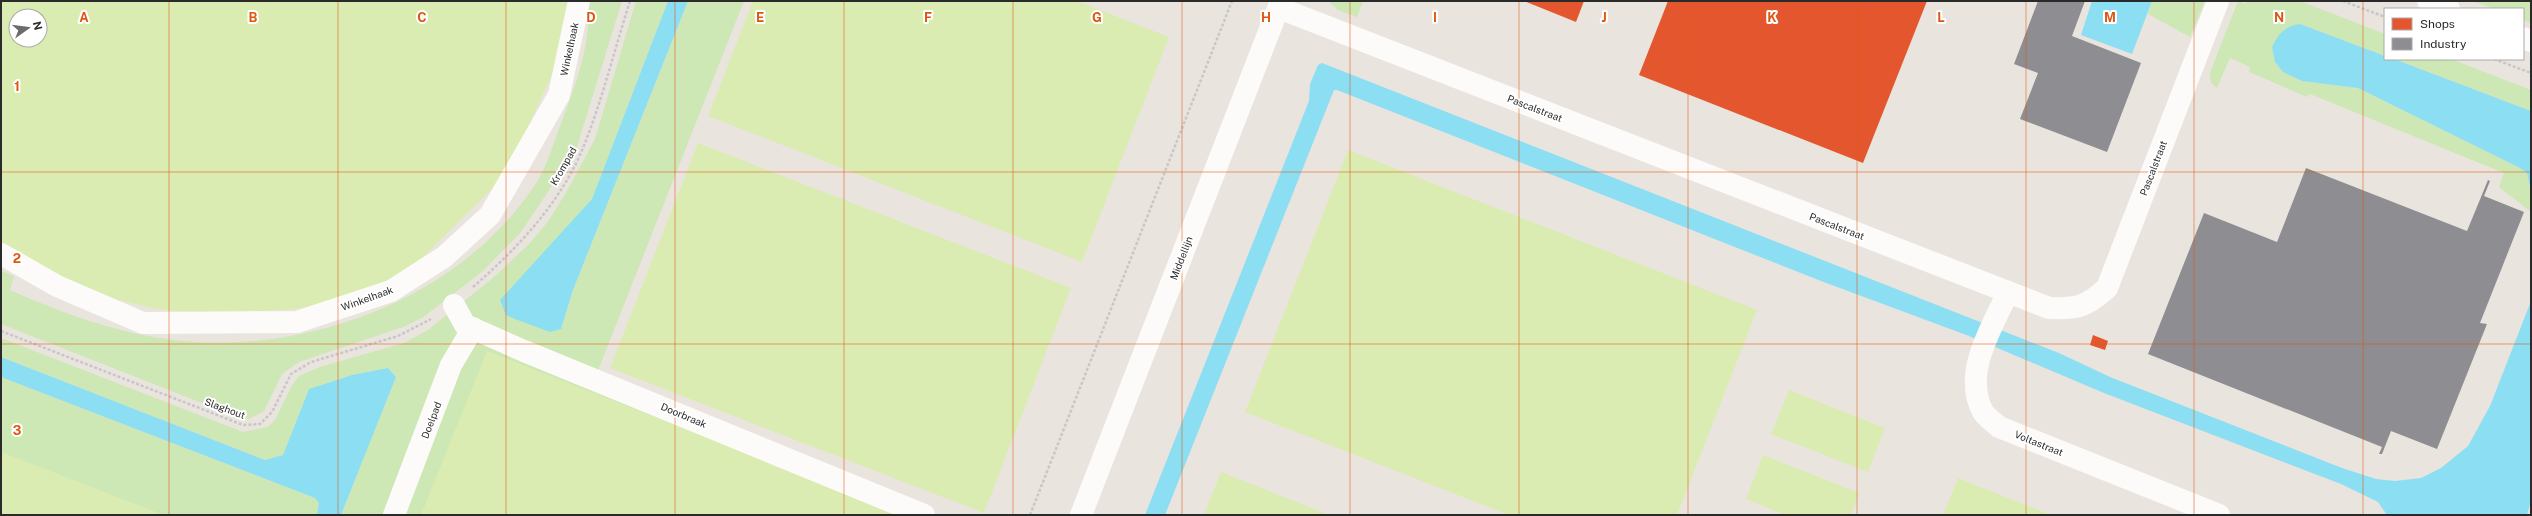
<svg xmlns="http://www.w3.org/2000/svg" width="2532" height="516" viewBox="0 0 2532 516" font-family="'Public Sans',sans-serif">
<style>
.green{fill:#cde7b5}
.pitch{fill:#daecb1;fill-rule:evenodd}
.water{fill:#8cdef2}
.shops{fill:#e4572e}
.industry{fill:#8d8d92}
.lines{fill:none;stroke-linecap:round;stroke-linejoin:round}
.path{stroke:#c8c7c7;stroke-width:2.5;stroke-dasharray:3 2;stroke-linecap:butt}
.pedestrian{stroke:#fcfbfa;stroke-width:22}
.minor{stroke:#fcfbfa;stroke-width:22}
.grid{fill:none;stroke:#de570e;stroke-width:1;stroke-opacity:0.55}
.labels{text-anchor:middle;dominant-baseline:central;stroke-width:4;stroke-linejoin:round;paint-order:stroke}
.street-label{font-size:10px;fill:#2a2a2a;stroke:#fff}
.grid-label{font-size:13px;text-anchor:middle;font-weight:bold;fill:#de570e;stroke:#fff;stroke-width:4;stroke-linejoin:round;paint-order:stroke}
</style>
<rect width="100%" height="100%" fill="#eae4df"/>
<!-- green -->
<g class="green">
<path d="M588 1H622L576 150 521 232 483 271 422 318 403 327 299 362 282 374 264 411 249 419 240 418 1 324V271L14 276 10 290C53 309 97 326 143 335 285 365 460 305 538 180 547 165 553 145 559 129 574 89 592 44 588 1Z"/>
<path d="M636 1H668L592 199 538 259 561 329 573 290 688 1H744L597 373 924 515H341L396 377 388 368 352 375 309 389 283 455 265 460 1 357V338L243 432 268 427 275 420 291 387 299 376 320 367 404 343 428 330 493 278 530 243 549 220 568 189 595 139Z"/>
<path d="M1328 1H1363L1357 17 1338 10Z"/>
<path d="M2152 1H2205L2190 37 2148 14Z"/>
<path d="M2238 1 2246 4 2248 1H2300L2385 34V56L2300 24 2275 62 2283 72 2302 81 2358 88 2518 167 2527 173 2531 192V212L2499 187 2504 173 2310 94 2307 97 2249 72 2250 67 2230 58 2217 88 2211 83 2210 73Z"/>
<path d="M2473 1H2531V23L2523 20V9H2494Z"/>
<path d="M2394 59H2451L2531 90V111Z"/>
<path d="M1 377 315 498 319 502 317 515H1Z"/>
</g>
<!-- pitch -->
<g class="pitch">
<path d="M1 1H568L552 74 529 125 497 184 409 271 358 296 298 309 202 314 156 309 101 296 44 271 1 241ZM16 16H40V40H16Z"/>
<path d="M753 1H1077L1169 37 1082 262 708 116Z"/>
<path d="M698 143 1071 288 984 513 610 368Z"/>
<path d="M1348 150 1757 310 1677 515H1509L1245 412Z"/>
<path d="M487 351 895 511 894 515H421Z"/>
<path d="M1789 390 1885 428 1868 472 1771 434Z"/>
<path d="M1 452 164 515H1Z"/>
<path d="M1763 455 1859 493 1851 515H1785L1746 499Z"/>
<path d="M1221 472 1329 515H1204Z"/>
<path d="M1958 478 2051 515H1943Z"/>
</g>
<!-- water -->
<g class="water">
<path d="M668 1H688L573 290 561 329 550 332 515 319 506 315 500 300 592 199Z"/>
<path d="M2092 1H2152L2132 54 2081 35Z"/>
<path d="M2300 24 2385 56V59H2394L2531 111V192L2527 173 2518 167 2358 88 2302 81 2283 72 2275 62 2272 47C2278 34 2285 26 2300 24Z"/>
<path d="M1322 63 2059 353 2110 377 2342 468 2376 479 2395 481 2421 478 2441 468 2468 446 2490 406 2531 301V501L2527 515H2387L2378 502 2341 484 2104 393 1969 336 1821 281 1337 90H1334L1165 515H1145L1309 101 1310 84 1318 65Z"/>
<path d="M1 357 265 460 283 455 309 389 352 375 388 368 396 377 341 515H317L319 503 315 498 1 377Z"/>
</g>
<!-- shops -->
<g class="shops">
<path d="M1524 1H1584L1576 22Z"/>
<path d="M1668 1H1927L1863 163 1639 75Z"/>
<path d="M2093 335 2108 341 2105 350 2090 345Z"/>
</g>
<!-- industry -->
<g class="industry">
<path d="M2038 1H2085L2072 36 2141 63 2107 152 2020 119 2038 73 2014 64Z"/>
<path d="M2306 168 2467 231 2488 180 2490 181 2484 196 2524 212 2480 323 2487 324 2437 449 2391 431 2382 454H2379L2382 447 2148 354 2204 213 2277 242Z"/>
</g>
<g class="lines">
<!-- path -->
<g class="path">
<path d="M2343 1 2385 17"/>
<path d="M2494 59 2531 73"/>
<path d="M473 287C519 247 563 200 585 143 603 97 615 48 630 1"/>
<path d="M1 331 243 425 260 424 272 412 291 374 311 362 398 336 431 319"/>
<path d="M1030 515 1232 1"/>
</g>
<!-- pedestrian -->
<g class="pedestrian">
<path d="M1 254 57 286 143 323 297 322 391 291 444 257 490 215 559 95 579 1"/>
<path d="M454 305 465 325 524 351 924 515"/>
<path d="M394 515 451 365 473 328"/>
</g>
<!-- minor -->
<g class="minor">
<path d="M2428 1 2449 9"/>
<path d="M1279 8 2049 308C2077 309 2086 307 2107 288L2218 1"/>
<path d="M2523 38 2531 41"/>
<path d="M2008 292C1992 328 1963 371 1982 410 1985 417 1994 422 1999 427L2219 515"/>
<path d="M1081 515 1281 1"/>
</g>
</g>
<!-- grid -->
<path class="grid" d="M169 1V515M338 1V515M506 1V515M675 1V515M844 1V515M1013 1V515M1182 1V515M1350 1V515M1519 1V515M1688 1V515M1857 1V515M2026 1V515M2194 1V515M2363 1V515M1 172H2531M1 344H2531"/>
<g class="labels">
<!-- street labels -->
<g class="street-label">
<text transform="translate(569 49) rotate(-78)">Winkelhaak</text>
<text transform="translate(1535 108) rotate(21)">Pascalstraat</text>
<text transform="translate(563 166) rotate(-60)">Krompad</text>
<text transform="translate(2153 168) rotate(-69)">Pascalstraat</text>
<text transform="translate(1837 226) rotate(21)">Pascalstraat</text>
<text transform="translate(1181 258) rotate(-69)">Middellijn</text>
<text transform="translate(367 298) rotate(-20)">Winkelhaak</text>
<text transform="translate(225 408) rotate(20)">Slaghout</text>
<text transform="translate(684 415) rotate(23)">Doorbraak</text>
<text transform="translate(431 420) rotate(-69)">Doelpad</text>
<text transform="translate(2039 443) rotate(22)">Voltastraat</text>
</g>
</g>
<g class="grid-label">
<text x="84" y="22">A</text>
<text x="253" y="22">B</text>
<text x="422" y="22">C</text>
<text x="591" y="22">D</text>
<text x="760" y="22">E</text>
<text x="928" y="22">F</text>
<text x="1097" y="22">G</text>
<text x="1266" y="22">H</text>
<text x="1435" y="22">I</text>
<text x="1604" y="22">J</text>
<text x="1772" y="22">K</text>
<text x="1941" y="22">L</text>
<text x="2110" y="22">M</text>
<text x="2279" y="22">N</text>
<text x="17" y="91">1</text>
<text x="17" y="263">2</text>
<text x="17" y="435">3</text>
</g>
<!-- border -->
<rect width="2532" height="516" fill="none" stroke="#2a2a2a" stroke-width="4"/>
<!-- legend -->
<rect x="2384" y="8" width="140" height="52" fill="#ffffff" stroke="#aaaaaa"/>
<rect x="2392" y="18" width="20" height="12" fill="#e4572e" stroke="#aaaaaa"/>
<text x="2420" y="28" font-size="12" fill="#2a2a2a">Shops</text>
<rect x="2392" y="38" width="20" height="12" fill="#8d8d92" stroke="#aaaaaa"/>
<text x="2420" y="48" font-size="12" fill="#2a2a2a">Industry</text>
<!-- north arrow -->
<g transform="translate(28 28) rotate(76)"><circle r="19" fill="#ffffff" stroke="#aaaaaa"/>
<path d="M0-3L7 15L0 10L-7 15Z" fill="#6d6b69"/>
<text y="-6" font-size="11" font-weight="bold" text-anchor="middle" fill="#2a2a2a">N</text>
</g>
</svg>
